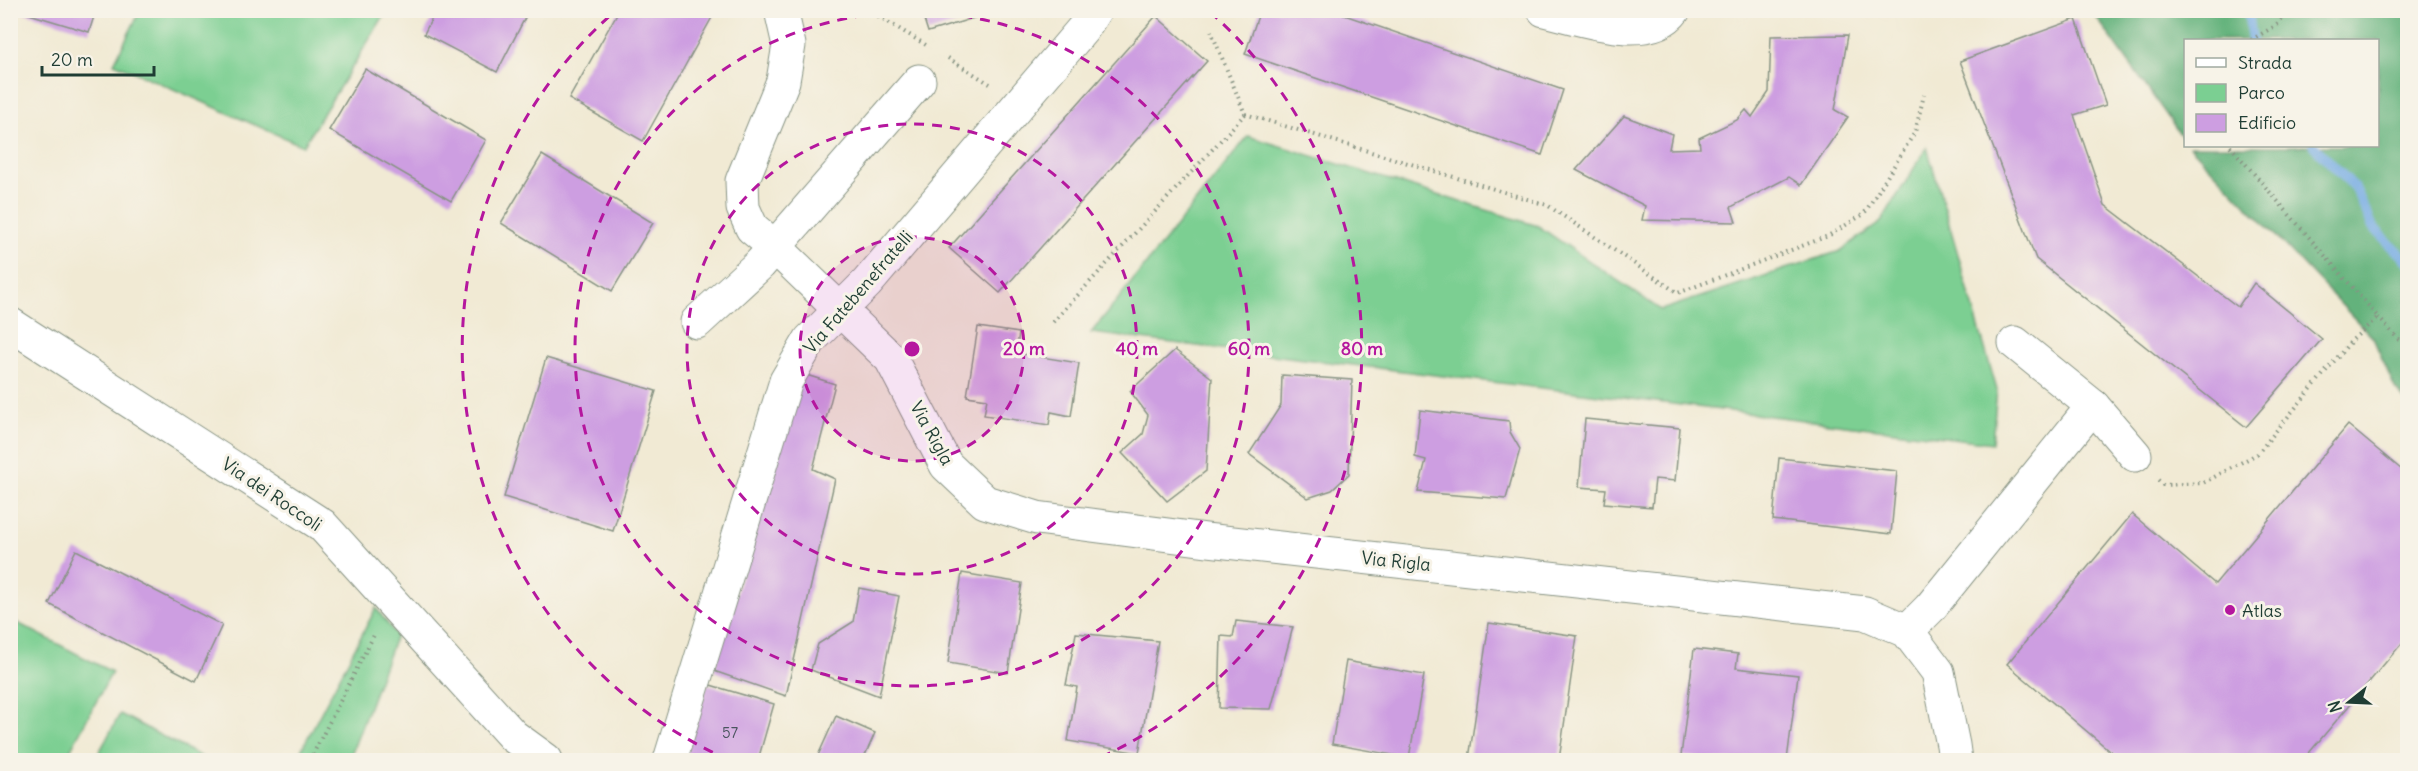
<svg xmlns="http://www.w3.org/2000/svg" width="2418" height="771" viewBox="0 0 2418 771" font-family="Delius,sans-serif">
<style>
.green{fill:#7bcf92;stroke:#4d8663;stroke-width:1.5}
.forest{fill:#64b27c;stroke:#427858;stroke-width:1.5}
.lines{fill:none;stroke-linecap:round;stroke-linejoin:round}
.stream{stroke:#74abe3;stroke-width:10}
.building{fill:#cd9ee1}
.minor-casing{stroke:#889484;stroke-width:35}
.path{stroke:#889484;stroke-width:4;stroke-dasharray:1.5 4.5;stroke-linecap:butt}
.minor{stroke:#fff;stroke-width:33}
.ring{fill:none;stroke:#b5179e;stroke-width:3;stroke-dasharray:10 8}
.poi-dot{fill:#b5179e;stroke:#f7f3e8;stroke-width:2}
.labels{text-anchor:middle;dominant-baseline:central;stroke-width:6;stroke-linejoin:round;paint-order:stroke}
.number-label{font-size:15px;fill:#4a555f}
.street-label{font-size:18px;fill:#1f3d34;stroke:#f7f3e8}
.poi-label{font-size:18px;fill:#1f3d34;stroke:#f7f3e8;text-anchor:start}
.centre{fill:#b5179e;stroke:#f7f3e8;stroke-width:3}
.ring-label{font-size:18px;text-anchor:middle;font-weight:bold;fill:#b5179e;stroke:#f7f3e8;stroke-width:6;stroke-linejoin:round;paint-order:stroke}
</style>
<rect width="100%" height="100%" fill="#f7f3e8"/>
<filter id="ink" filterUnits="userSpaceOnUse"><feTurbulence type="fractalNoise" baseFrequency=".0167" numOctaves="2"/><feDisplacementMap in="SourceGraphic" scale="12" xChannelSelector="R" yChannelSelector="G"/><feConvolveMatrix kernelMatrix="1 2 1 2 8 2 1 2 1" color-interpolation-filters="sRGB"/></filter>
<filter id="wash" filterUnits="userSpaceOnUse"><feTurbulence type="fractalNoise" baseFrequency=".008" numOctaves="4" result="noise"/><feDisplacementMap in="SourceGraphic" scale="24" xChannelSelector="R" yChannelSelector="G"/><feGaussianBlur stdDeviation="1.35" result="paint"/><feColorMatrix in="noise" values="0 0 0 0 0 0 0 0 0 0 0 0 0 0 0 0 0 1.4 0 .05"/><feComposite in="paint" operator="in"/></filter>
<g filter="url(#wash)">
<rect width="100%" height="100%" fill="#f1ead4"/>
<!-- green -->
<g class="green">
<path d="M140 11V10L387 11 303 146 114 63Z"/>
<path d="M1248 136 1538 226 1661 310 1840 251 1881 222 1927 147 1997 390 1992 443 1091 333Z"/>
<path d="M376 608 396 635 349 760H296Z"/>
<path d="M10 619 112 672 65 760H11Z"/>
<path d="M120 714 207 760H95Z"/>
</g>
<!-- forest -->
<path class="forest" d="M2092 11H2407V403L2395 388 2373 338 2190 146H2378V40H2186L2185 141Z"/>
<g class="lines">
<!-- stream -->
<g class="stream">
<path d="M2248 10 2252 40"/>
<path d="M2314 146 2355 188 2373 227 2408 262"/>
</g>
</g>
<g id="blocks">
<!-- building -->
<g class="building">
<path d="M16 10H96L89 32Z"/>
<path d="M436 10H529L497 72 424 34Z"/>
<path d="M619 10 715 12 643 141 569 99Z"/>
<path d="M921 10H997V11L928 32Z"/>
<path d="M1260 10H1330L1563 90 1542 155 1245 54Z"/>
<path d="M1156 16 1207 61 1000 293 949 248Z"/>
<path d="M2076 19 2106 105 2074 115 2105 205 2238 307 2254 283 2322 339 2246 427 2036 259 1960 61Z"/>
<path d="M1848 35 1835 110 1848 117 1801 185 1789 177 1731 207 1736 222 1642 220 1645 206 1576 170 1624 116 1672 134 1669 149 1700 148 1699 138 1737 120 1746 110 1752 117 1769 92 1771 36Z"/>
<path d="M365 69 486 140 451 201 329 130Z"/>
<path d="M542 155 653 223 612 291 501 223Z"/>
<path d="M978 327 1019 333 1016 353 1079 363 1071 416 1051 412 1049 425 984 415 987 399 967 396Z"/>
<path d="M1175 350 1212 378 1206 471 1167 501 1122 453 1143 434 1148 415 1130 391Z"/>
<path d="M546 358 656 391 613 531 504 497Z"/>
<path d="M800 373 835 384 813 469 835 479 786 696 714 671Z"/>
<path d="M1282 375 1352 380 1349 474 1332 490 1308 498 1249 454 1281 405Z"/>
<path d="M1420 410 1509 421 1510 432 1520 449 1506 499 1418 492 1426 460 1415 457Z"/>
<path d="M1585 419 1680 428 1675 481 1655 479 1652 507 1604 503 1606 489 1579 487Z"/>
<path d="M2348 425 2408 475V636L2303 760H2121L2007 664 2132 514 2215 584Z"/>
<path d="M1779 458 1897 471 1891 534 1773 520Z"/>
<path d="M76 550 222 625 196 681 49 604Z"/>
<path d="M962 573 1022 583 1008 673 948 663Z"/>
<path d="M859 588 899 596 879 696 811 670 818 644 853 622Z"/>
<path d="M1236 621 1293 627 1271 709 1219 708 1221 636 1233 637Z"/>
<path d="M1489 623 1577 636 1559 760 1469 759Z"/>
<path d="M1076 633 1158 641 1139 753 1068 741 1077 687 1066 685Z"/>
<path d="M1694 649 1738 654 1736 668 1798 675 1787 760H1721L1681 756Z"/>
<path d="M1346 661 1424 675 1409 758 1332 744Z"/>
<path d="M707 684 774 704 758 760H685Z"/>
<path d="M836 716 875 733 863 760H816Z"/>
</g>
</g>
</g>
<g filter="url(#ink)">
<use href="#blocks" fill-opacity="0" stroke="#889484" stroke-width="1.5"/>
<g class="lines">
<defs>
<g id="minor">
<path d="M781 10 789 45 783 81 742 181 743 208 752 228 775 247 891 359 946 465 985 502 1037 518 1207 540 1865 613 1907 631 1938 672 1953 745 1955 760"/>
<path d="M1544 10C1579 18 1649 44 1674 10"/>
<path d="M697 322 760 264 919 81"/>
<path d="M10 324 322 525 513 736 546 760"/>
<path d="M2015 343 2093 406 2135 455"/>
<path d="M1907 631 1930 608 2093 406"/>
<path d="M670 760 786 381 810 340 867 283 1083 29 1095 10"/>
</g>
</defs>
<!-- minor casing -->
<use href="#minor" class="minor-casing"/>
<!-- path -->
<g class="path">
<path d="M868 10 926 45"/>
<path d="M2251 40 2277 25 2289 10"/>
<path d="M948 58 990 84"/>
<path d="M1245 114 1547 205 1678 293 1828 236 1864 214 1915 132 1924 95"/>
<path d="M2378 317 2408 350"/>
<path d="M1053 322 1245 114 1211 31"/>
<path d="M2158 480 2163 485 2203 483 2257 454 2351 341 2378 317 2230 146"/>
<path d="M310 760 374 635"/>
</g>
<!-- minor -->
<use href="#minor" class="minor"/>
</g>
</g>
<!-- distance rings -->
<circle cx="912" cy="349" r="112" fill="#b5179e" fill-opacity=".12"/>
<g class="ring">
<circle cx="912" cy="349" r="112"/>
<circle cx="912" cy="349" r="225"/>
<circle cx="912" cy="349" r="337"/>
<path d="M729 760A450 450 0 0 1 614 12M1210 12A450 450 0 0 1 1095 760"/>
</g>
<!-- markers -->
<circle class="poi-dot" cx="2230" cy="610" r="6"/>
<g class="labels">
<!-- number labels -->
<g class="number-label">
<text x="730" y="732">57</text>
</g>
<!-- street labels -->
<g class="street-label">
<text transform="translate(858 292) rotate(-49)">Via Fatebenefratelli</text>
<text transform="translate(932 433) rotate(61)">Via Rigla</text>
<text transform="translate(272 494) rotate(34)">Via dei Roccoli</text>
<text transform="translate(1396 561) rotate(6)">Via Rigla</text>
</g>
<!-- poi labels -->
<g class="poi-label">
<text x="2242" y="610">Atlas</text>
</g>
</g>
<circle cx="912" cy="349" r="9" class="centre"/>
<g class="ring-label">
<text x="1024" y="355">20 m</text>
<text x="1137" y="355">40 m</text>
<text x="1249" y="355">60 m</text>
<text x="1362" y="355">80 m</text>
</g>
<!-- margin -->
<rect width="2418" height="771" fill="none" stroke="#f7f3e8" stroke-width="36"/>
<!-- legend -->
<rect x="2184" y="39" width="195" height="108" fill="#f7f3e8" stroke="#a1aaa0" stroke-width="1.5"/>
<rect x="2196" y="58" width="30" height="9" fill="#ffffff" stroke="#a1aaa0" stroke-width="1.5"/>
<text x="2238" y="69" font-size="18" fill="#1f3d34">Strada</text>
<rect x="2196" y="84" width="30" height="18" fill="#7bcf92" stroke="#a1aaa0" stroke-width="1.5"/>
<text x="2238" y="99" font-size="18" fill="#1f3d34">Parco</text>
<rect x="2196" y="114" width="30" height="18" fill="#cd9ee1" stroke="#a1aaa0" stroke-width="1.5"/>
<text x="2238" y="129" font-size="18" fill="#1f3d34">Edificio</text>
<!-- north arrow -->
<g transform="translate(2349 702) rotate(252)" stroke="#f7f3e8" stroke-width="4.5" paint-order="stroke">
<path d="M0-4.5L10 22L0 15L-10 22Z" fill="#1f3d34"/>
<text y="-9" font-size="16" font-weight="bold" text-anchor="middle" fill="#1f3d34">N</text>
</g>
<!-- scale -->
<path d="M42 66v9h112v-9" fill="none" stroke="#1f3d34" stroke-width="3"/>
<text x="51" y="66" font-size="18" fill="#1f3d34" stroke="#f7f3e8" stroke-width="4.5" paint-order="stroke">20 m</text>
</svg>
